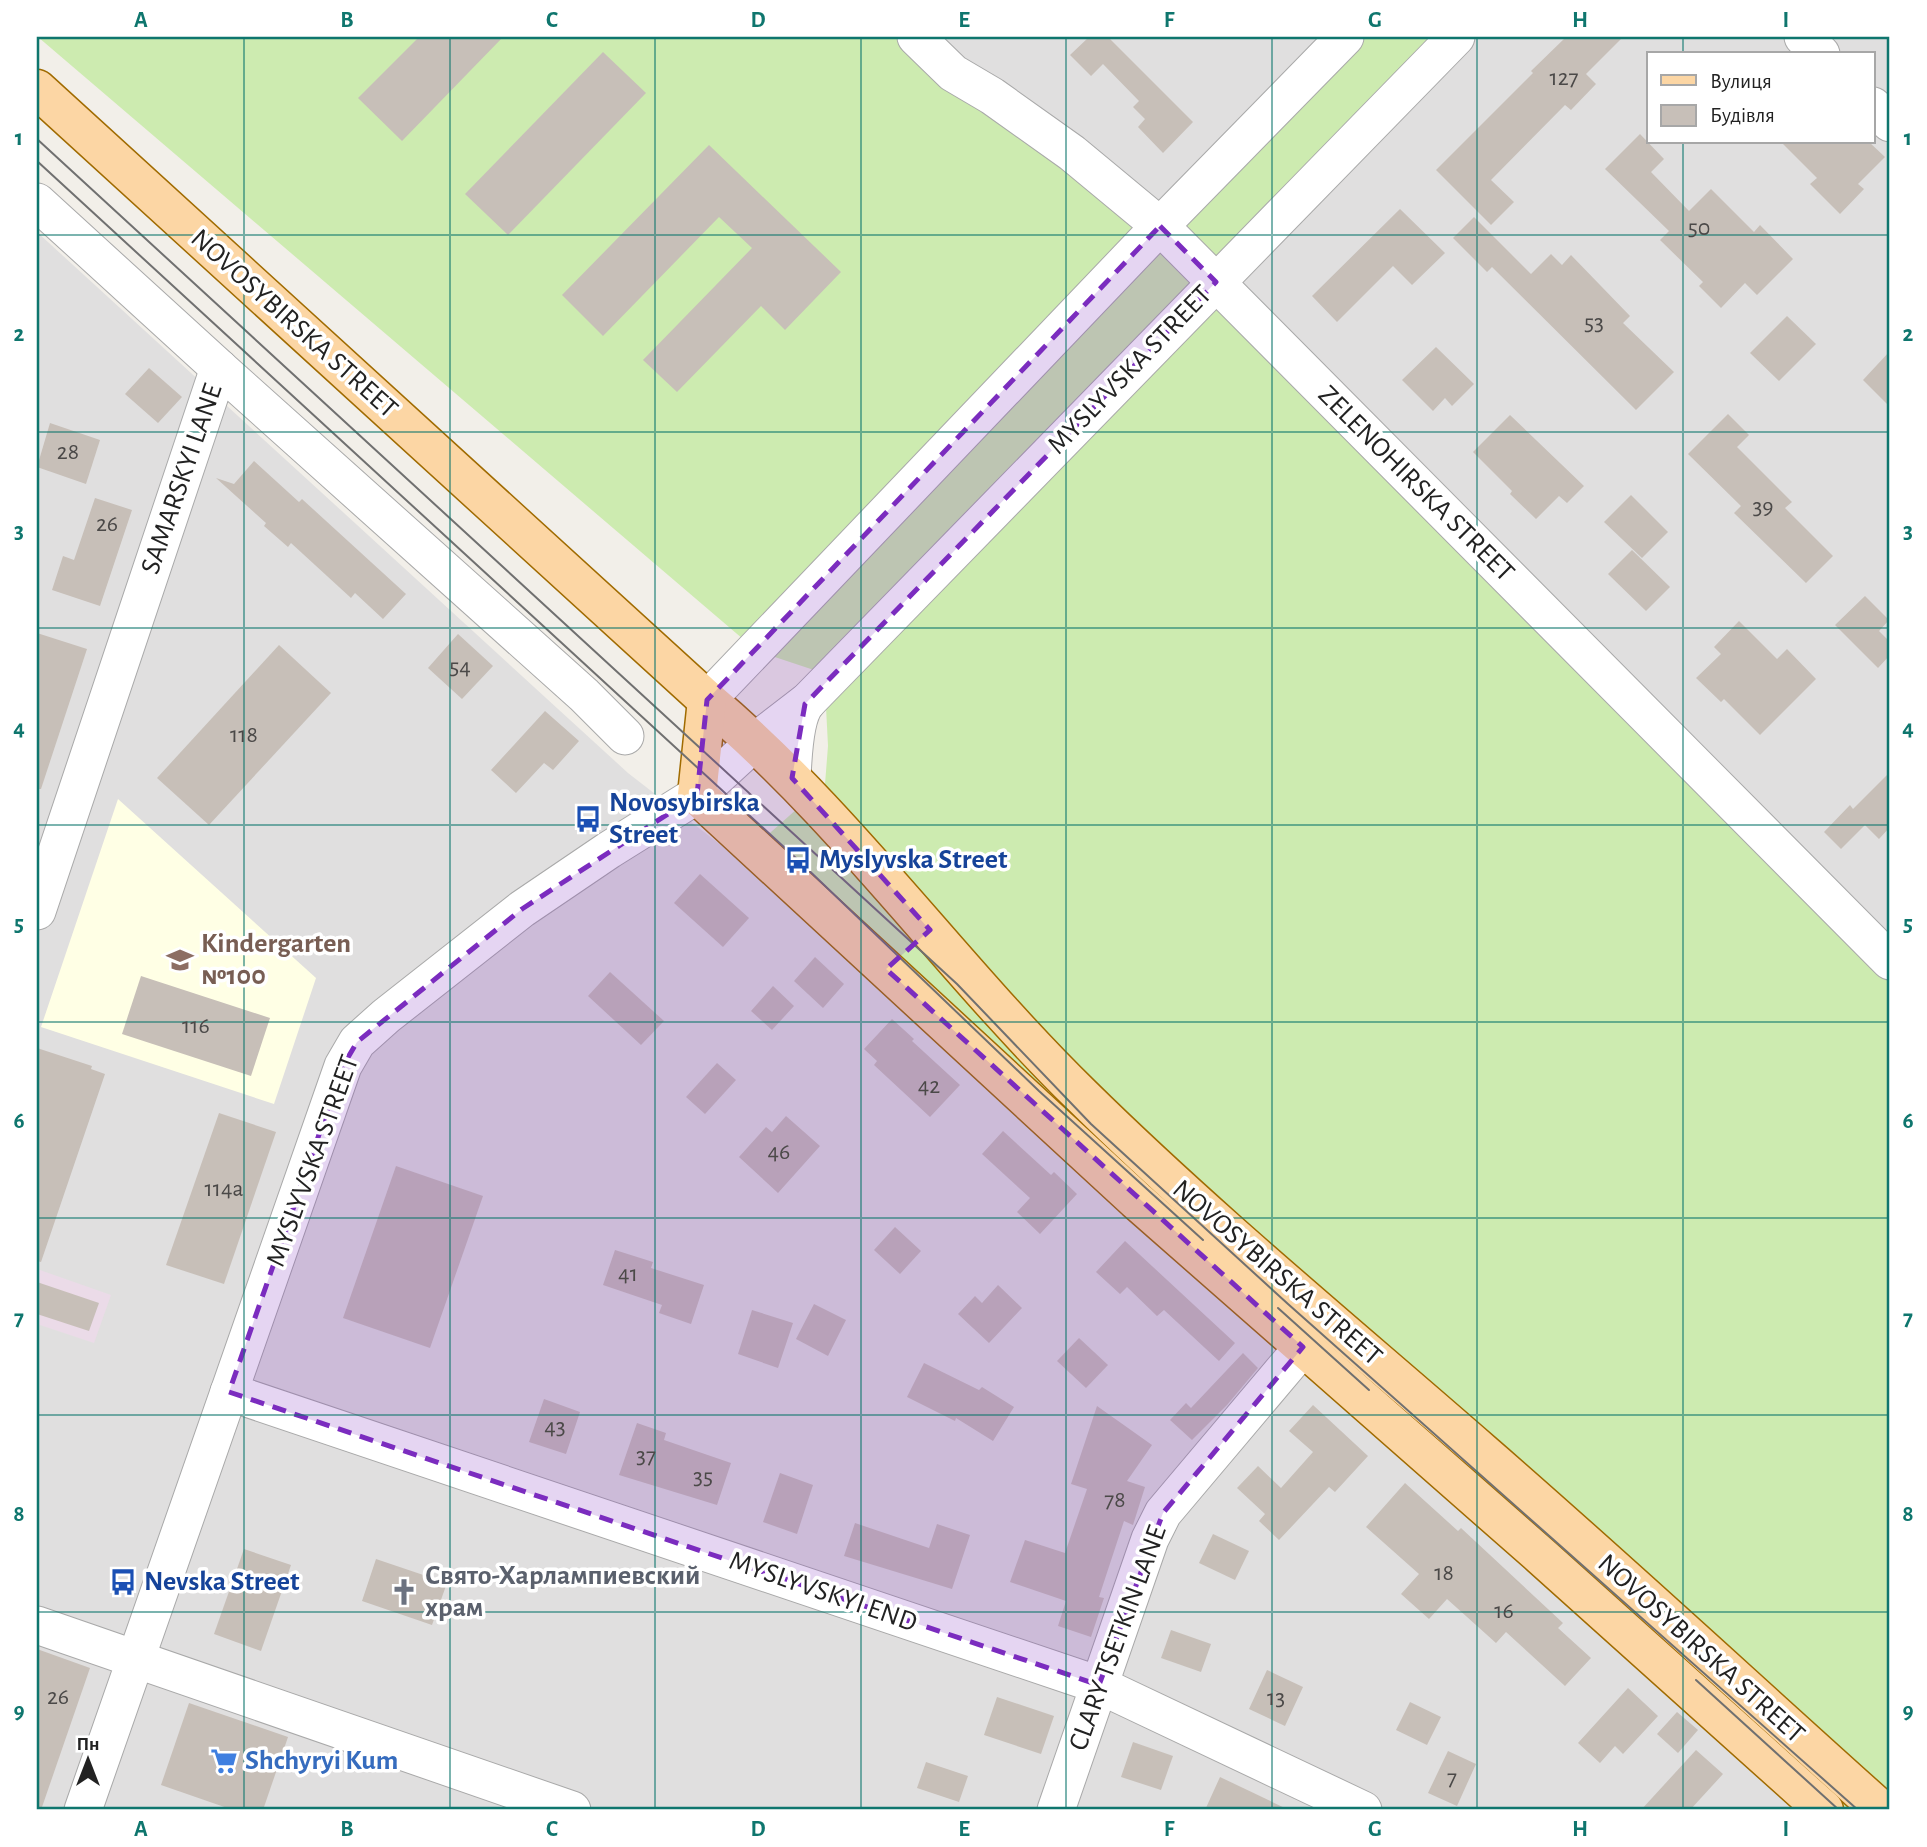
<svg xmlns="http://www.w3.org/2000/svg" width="1927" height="1847" viewBox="0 0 1927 1847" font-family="'Alegreya Sans',sans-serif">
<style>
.residential{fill:#e0dfdf;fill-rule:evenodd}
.industrial{fill:#ebdbe8}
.education{fill:#ffffe5}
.grass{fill:#cdebb0}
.building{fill:#c7bfb8}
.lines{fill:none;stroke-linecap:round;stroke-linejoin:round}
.minor-casing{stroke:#a9a9a9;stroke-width:39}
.major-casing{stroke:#a06b00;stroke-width:41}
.minor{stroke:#fff;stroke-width:37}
.major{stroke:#fcd6a4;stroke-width:38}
.tram{stroke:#707070;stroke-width:2}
.marked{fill:#7b2cbf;fill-opacity:0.2;stroke:#7b2cbf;stroke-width:5;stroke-dasharray:14 9;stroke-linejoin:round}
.grid{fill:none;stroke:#0f766e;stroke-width:2;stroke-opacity:0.55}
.labels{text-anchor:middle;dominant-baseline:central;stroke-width:7;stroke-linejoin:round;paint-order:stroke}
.number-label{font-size:24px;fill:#4b4948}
.street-label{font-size:28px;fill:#222;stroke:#fff}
.transit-label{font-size:28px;font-weight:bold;fill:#164399;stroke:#fff;text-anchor:start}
.education-label{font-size:28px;font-weight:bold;fill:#785e54;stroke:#fff;text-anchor:start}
.worship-label{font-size:28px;font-weight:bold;fill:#5b616d;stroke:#fff;text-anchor:start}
.shop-label{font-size:28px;font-weight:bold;fill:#366cbe;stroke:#fff;text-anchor:start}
.neatline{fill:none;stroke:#0f766e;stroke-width:2.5}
.grid-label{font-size:23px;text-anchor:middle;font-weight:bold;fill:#0f766e}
</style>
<rect width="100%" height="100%" fill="#f2efe9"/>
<!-- residential -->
<g class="residential">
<path d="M916 37H1345L1160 226Z"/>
<path d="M1456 37H1890V961L1216 282ZM1649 54H1873V142H1649Z"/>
<path d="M37 232 628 773 887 974 1824 1810H37Z"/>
</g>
<!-- industrial -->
<path class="industrial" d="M37 1269 111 1295 94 1343 37 1324Z"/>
<!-- education -->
<path class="education" d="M118 799 316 978 274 1104 41 1027Z"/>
<!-- grass -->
<path class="grass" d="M38 37H916L1160 226 1345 37H1456L1216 282 1890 961V1810H1824L745 855 825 784 828 746 826 707 832 676 757 651Z"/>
<!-- building -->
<g class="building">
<path d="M419 37H503L402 141 358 98Z"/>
<path d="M1089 37H1108L1193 122 1163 153 1138 127 1145 119 1133 107 1139 101 1103 64 1091 76 1070 55Z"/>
<path d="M1566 37H1623L1586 74 1596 84 1571 110 1565 105 1491 180 1514 202 1491 225 1436 170 1533 73 1531 71Z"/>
<path d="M603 52 646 93 508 235 465 194Z"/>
<path d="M1640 134 1664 159 1651 172 1689 211 1711 189 1754 232 1760 225 1793 259 1757 295 1745 283 1721 308 1699 286 1703 282 1660 240 1669 231 1605 169Z"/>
<path d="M1781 142H1869L1885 157 1858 184 1864 189 1840 214 1810 184 1817 178Z"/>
<path d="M709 145 841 272 785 330 761 306 677 392 643 360 752 248 719 217 603 336 562 295Z"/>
<path d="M1400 209 1445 253 1412 285 1393 266 1337 322 1312 296Z"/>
<path d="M1474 217 1531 274 1551 254 1562 265 1571 255 1630 316 1623 323 1674 372 1636 410 1492 267 1487 272 1453 238Z"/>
<path d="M1787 316 1816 344 1779 381 1750 353Z"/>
<path d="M1436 347 1474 384 1452 406 1445 398 1433 411 1402 380Z"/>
<path d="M1890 351V407L1863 380Z"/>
<path d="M149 368 182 397 158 423 125 394Z"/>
<path d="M1728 414 1749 435 1737 447 1792 502 1785 508 1833 556 1806 583 1734 513 1741 506 1688 454Z"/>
<path d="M1510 415 1584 486 1567 503 1559 496 1536 519 1510 494 1512 491 1473 452Z"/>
<path d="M50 423 100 440 86 484 37 467Z"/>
<path d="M254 461 299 502 302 499 406 594 383 619 355 593 351 598 291 543 288 547 264 526 266 523 216 478 234 484Z"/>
<path d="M1631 495 1668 532 1642 558 1604 522Z"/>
<path d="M95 498 132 510 100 606 52 590 63 556 74 560Z"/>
<path d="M1632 550 1670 587 1646 611 1608 574Z"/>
<path d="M1865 596 1889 620 1879 631 1890 642V655L1878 668 1835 625Z"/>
<path d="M1739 621 1777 659 1787 649 1816 679 1760 735 1724 699 1721 702 1696 678 1721 654 1714 647Z"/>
<path d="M37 633 87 649 41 789H37Z"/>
<path d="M458 634 493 666 462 699 428 668Z"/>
<path d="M279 645 331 693 209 825 157 778Z"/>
<path d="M545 711 579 741 553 770 544 763 516 793 491 770Z"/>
<path d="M1890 772V827L1879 839 1865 825 1841 849 1824 832 1850 805 1853 809Z"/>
<path d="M700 874 749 918 723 947 674 903Z"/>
<path d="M815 957 844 984 823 1008 794 981Z"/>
<path d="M610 972 664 1021 641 1045 588 996Z"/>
<path d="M141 976 270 1018 251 1076 122 1034Z"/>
<path d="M773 986 794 1006 772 1030 751 1011Z"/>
<path d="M892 1019 914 1039 912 1041 960 1085 930 1117 874 1065 877 1061 864 1049Z"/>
<path d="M37 1048 92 1066 91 1069 105 1074 41 1262 37 1261Z"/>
<path d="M717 1063 736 1080 705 1114 686 1097Z"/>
<path d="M219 1113 276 1132 224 1284 166 1265Z"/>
<path d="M786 1116 820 1146 778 1193 739 1157 766 1127 772 1132Z"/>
<path d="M1003 1131 1051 1175 1054 1172 1077 1194 1040 1234 1017 1212 1030 1198 982 1154Z"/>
<path d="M396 1166 483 1196 430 1348 343 1318Z"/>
<path d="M895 1227 921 1251 900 1274 874 1250Z"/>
<path d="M1125 1241 1235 1343 1219 1361 1164 1310 1157 1316 1127 1287 1120 1294 1096 1272Z"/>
<path d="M615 1250 653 1262 651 1268 704 1285 691 1324 659 1313 662 1305 603 1285Z"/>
<path d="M37 1282 99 1303 89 1331 37 1314Z"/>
<path d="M998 1285 1022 1308 989 1343 958 1314 975 1296 982 1303Z"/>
<path d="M814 1304 846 1320 828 1356 796 1339Z"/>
<path d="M752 1310 793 1323 778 1368 738 1354Z"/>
<path d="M1079 1338 1108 1365 1086 1388 1057 1361Z"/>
<path d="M1243 1353 1258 1368 1227 1405 1192 1440 1170 1420 1186 1403 1191 1408Z"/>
<path d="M924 1363 979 1390 982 1387 1014 1407 993 1441 956 1418 955 1421 907 1397Z"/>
<path d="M544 1399 580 1412 566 1454 529 1442Z"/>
<path d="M1313 1405 1368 1456 1335 1492 1329 1487 1279 1540 1259 1521 1265 1514 1237 1488 1258 1466 1281 1488 1313 1452 1289 1431Z"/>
<path d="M1097 1406 1152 1445 1127 1481 1145 1487 1133 1525 1124 1521 1099 1597 1104 1598 1091 1637 1058 1626 1066 1601 1010 1582 1025 1540 1065 1553 1087 1489 1071 1484Z"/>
<path d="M637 1423 666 1433 664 1440 731 1463 717 1505 619 1475Z"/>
<path d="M780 1473 813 1485 797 1534 763 1522Z"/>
<path d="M1405 1483 1458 1531 1461 1528 1563 1623 1558 1628 1591 1658 1565 1686 1506 1632 1496 1643 1447 1599 1429 1619 1401 1594 1419 1574 1366 1527Z"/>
<path d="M855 1523 929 1548 937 1524 970 1535 952 1589 844 1556Z"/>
<path d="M1213 1534 1249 1551 1235 1580 1199 1563Z"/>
<path d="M244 1549 291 1565 261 1651 214 1634Z"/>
<path d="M376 1559 447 1583 432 1625 362 1601Z"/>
<path d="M1171 1630 1211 1644 1201 1672 1161 1658Z"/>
<path d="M37 1649 90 1668 41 1810H37Z"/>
<path d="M1267 1670 1303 1687 1285 1726 1249 1709Z"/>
<path d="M1628 1688 1658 1716 1623 1754 1615 1746 1600 1763 1578 1743Z"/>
<path d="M997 1697 1054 1716 1041 1754 984 1735Z"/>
<path d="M1410 1702 1441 1717 1427 1745 1396 1730Z"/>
<path d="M189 1703 288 1737 263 1810H233L161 1785Z"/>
<path d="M1677 1712 1698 1730 1678 1753 1657 1734Z"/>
<path d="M1133 1742 1173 1756 1161 1790 1121 1777Z"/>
<path d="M1696 1750 1723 1774 1690 1810H1641Z"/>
<path d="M1448 1751 1476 1764 1457 1806 1428 1793Z"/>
<path d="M926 1762 968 1776 959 1802 917 1788Z"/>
<path d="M1220 1777 1289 1810H1205Z"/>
</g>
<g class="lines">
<defs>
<g id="minor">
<path d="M916 37 953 73 992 96 1072 153 1160 226 1890 961"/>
<path d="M1803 37 1821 54"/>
<path d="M1873 106 1890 123"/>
<path d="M37 202 219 368"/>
<path d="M707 700 1160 226 1345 37"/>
<path d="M792 778C793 758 794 716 808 701"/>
<path d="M37 911 219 368 584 695 625 736"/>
<path d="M229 1392 1099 1685 1363 1810"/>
<path d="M37 1625 572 1810"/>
<path d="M83 1810 343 1066 357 1042 386 1016 522 909 609 850 697 795 756 741 808 701 1456 37"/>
<path d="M1056 1810 1150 1539 1163 1513 1303 1347"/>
</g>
<g id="major">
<path d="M37 89 707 700C846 817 952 969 1081 1095 1209 1221 1347 1334 1482 1452 1617 1569 1748 1691 1881 1810"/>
<path d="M707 700 697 795 1136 1200 1541 1556 1824 1810"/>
</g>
</defs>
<!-- minor casing -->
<use href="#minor" class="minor-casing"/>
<!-- major casing -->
<use href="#major" class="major-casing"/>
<!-- minor -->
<use href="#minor" class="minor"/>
<!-- major -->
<use href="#major" class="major"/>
<!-- tram -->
<g class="tram">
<path d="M37 139 957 984 1091 1124 1288 1304 1858 1810"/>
<path d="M37 161 798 860 1039 1091 1203 1240"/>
<path d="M1278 1308 1369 1390"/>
<path d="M1696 1680 1839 1810"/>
</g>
</g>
<!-- marked area -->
<path class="marked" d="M1160 226 1216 282 805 704 792 778 930 930 886 969 1303 1347 1163 1513 1099 1685 229 1392 343 1066 357 1042 522 909 697 795 707 700Z"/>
<!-- grid -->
<path class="grid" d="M244 37V1810M450 37V1810M655 37V1810M861 37V1810M1066 37V1810M1272 37V1810M1477 37V1810M1683 37V54M1683 142V1810M37 235H1890M37 432H1890M37 628H1890M37 825H1890M37 1022H1890M37 1218H1890M37 1415H1890M37 1612H1890"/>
<!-- icons -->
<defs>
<symbol id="bus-bare" viewBox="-9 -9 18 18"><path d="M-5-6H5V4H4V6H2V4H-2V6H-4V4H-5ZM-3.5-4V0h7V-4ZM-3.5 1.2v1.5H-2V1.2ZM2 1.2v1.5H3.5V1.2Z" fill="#1a4fb4" stroke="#fff" stroke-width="2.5" paint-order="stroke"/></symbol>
<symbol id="school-bare" viewBox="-9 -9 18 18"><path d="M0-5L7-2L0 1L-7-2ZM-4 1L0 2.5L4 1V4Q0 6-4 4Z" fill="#8d6e63" stroke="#fff" stroke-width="2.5" paint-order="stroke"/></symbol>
<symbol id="church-bare" viewBox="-9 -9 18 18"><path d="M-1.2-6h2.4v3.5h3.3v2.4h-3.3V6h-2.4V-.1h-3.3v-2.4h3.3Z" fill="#6b7280" stroke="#fff" stroke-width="2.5" paint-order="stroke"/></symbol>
<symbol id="supermarket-bare" viewBox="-9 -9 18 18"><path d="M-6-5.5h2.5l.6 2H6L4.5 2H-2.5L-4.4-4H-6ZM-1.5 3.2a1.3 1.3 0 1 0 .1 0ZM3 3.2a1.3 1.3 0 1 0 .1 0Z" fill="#3f7fe0" stroke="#fff" stroke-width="2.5" paint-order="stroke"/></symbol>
</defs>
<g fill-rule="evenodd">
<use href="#bus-bare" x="569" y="800" width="38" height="38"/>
<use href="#bus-bare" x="779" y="841" width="38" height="38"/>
<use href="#school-bare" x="161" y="941" width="38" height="38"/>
<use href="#bus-bare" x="104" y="1563" width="38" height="38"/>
<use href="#church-bare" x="385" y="1573" width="38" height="38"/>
<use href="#supermarket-bare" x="205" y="1742" width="38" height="38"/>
</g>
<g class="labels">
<!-- number labels -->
<g class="number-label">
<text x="1564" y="78">127</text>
<text x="1699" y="228">50</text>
<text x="1594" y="323">53</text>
<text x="68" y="452">28</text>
<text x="1763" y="507">39</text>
<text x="107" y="524">26</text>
<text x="460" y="667">54</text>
<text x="244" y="735">118</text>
<text x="196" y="1026">116</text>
<text x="929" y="1086">42</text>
<text x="779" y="1152">46</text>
<text x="224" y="1189">114а</text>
<text x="628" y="1274">41</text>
<text x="555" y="1427">43</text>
<text x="646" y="1456">37</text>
<text x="703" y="1477">35</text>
<text x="1115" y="1500">78</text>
<text x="1444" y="1573">18</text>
<text x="1504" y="1611">16</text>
<text x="58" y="1697">26</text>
<text x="1276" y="1698">13</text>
<text x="1452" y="1778">7</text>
</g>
<!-- street labels -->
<g class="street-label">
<text transform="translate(294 324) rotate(42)">NOVOSYBIRSKA STREET</text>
<text transform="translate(1130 370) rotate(-46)">MYSLYVSKA STREET</text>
<text transform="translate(182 479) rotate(-71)">SAMARSKYI LANE</text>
<text transform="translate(1416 484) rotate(45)">ZELENOHIRSKA STREET</text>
<text transform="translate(313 1161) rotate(-70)">MYSLYVSKA STREET</text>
<text transform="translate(1277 1273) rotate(41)">NOVOSYBIRSKA STREET</text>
<text transform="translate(823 1592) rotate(19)">MYSLYVSKYI END</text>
<text transform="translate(1118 1638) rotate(-70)">CLARY TSETKIN LANE</text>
<text transform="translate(1701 1649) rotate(42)">NOVOSYBIRSKA STREET</text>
</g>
<!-- transit labels -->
<g class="transit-label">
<text x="609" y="803">Novosybirska<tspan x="609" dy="32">Street</tspan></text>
<text x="819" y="860">Myslyvska Street</text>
<text x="144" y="1582">Nevska Street</text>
</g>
<!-- education labels -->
<g class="education-label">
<text x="201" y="944">Kindergarten<tspan x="201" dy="32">№100</tspan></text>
</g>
<!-- worship labels -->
<g class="worship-label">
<text x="425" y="1576">Свято-Харлампиевский<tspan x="425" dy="32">храм</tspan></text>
</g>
<!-- shop labels -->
<g class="shop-label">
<text x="245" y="1761">Shchyryi Kum</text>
</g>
</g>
<!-- border -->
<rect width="1927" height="1847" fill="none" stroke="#ffffff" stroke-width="77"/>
<!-- legend -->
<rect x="1647" y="52" width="228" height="91" fill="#ffffff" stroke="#a7a7a7" stroke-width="2"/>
<rect x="1661" y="75" width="35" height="10" fill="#fcd6a4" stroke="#a7a7a7" stroke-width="2"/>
<text x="1710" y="88" font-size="21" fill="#222222">Вулиця</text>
<rect x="1661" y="105" width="35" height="21" fill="#c7bfb8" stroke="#a7a7a7" stroke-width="2"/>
<text x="1710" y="122" font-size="21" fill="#222222">Будівля</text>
<!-- north arrow -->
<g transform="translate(88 1760)" stroke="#ffffff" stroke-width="5" paint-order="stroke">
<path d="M0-5L12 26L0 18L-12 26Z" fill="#222222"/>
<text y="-10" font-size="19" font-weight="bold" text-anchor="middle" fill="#222222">Пн</text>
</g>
<rect x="38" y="38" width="1850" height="1770" class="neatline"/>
<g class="grid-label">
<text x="141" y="27">A</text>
<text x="347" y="27">B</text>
<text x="552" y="27">C</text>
<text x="758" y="27">D</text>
<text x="964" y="27">E</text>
<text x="1169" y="27">F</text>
<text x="1375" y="27">G</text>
<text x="1580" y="27">H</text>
<text x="1786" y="27">I</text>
<text x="19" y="145">1</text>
<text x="1908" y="145">1</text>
<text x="19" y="341">2</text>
<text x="1908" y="341">2</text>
<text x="19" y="538">3</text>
<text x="1908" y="538">3</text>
<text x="19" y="735">4</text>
<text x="1908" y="735">4</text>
<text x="19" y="931">5</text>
<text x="1908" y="931">5</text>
<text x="19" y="1128">6</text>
<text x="1908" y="1128">6</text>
<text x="19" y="1325">7</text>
<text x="1908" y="1325">7</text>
<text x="19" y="1521">8</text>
<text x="1908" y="1521">8</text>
<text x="19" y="1718">9</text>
<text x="1908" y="1718">9</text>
<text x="141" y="1836">A</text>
<text x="347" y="1836">B</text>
<text x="552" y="1836">C</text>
<text x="758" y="1836">D</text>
<text x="964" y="1836">E</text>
<text x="1169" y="1836">F</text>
<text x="1375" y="1836">G</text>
<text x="1580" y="1836">H</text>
<text x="1786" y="1836">I</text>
</g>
</svg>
